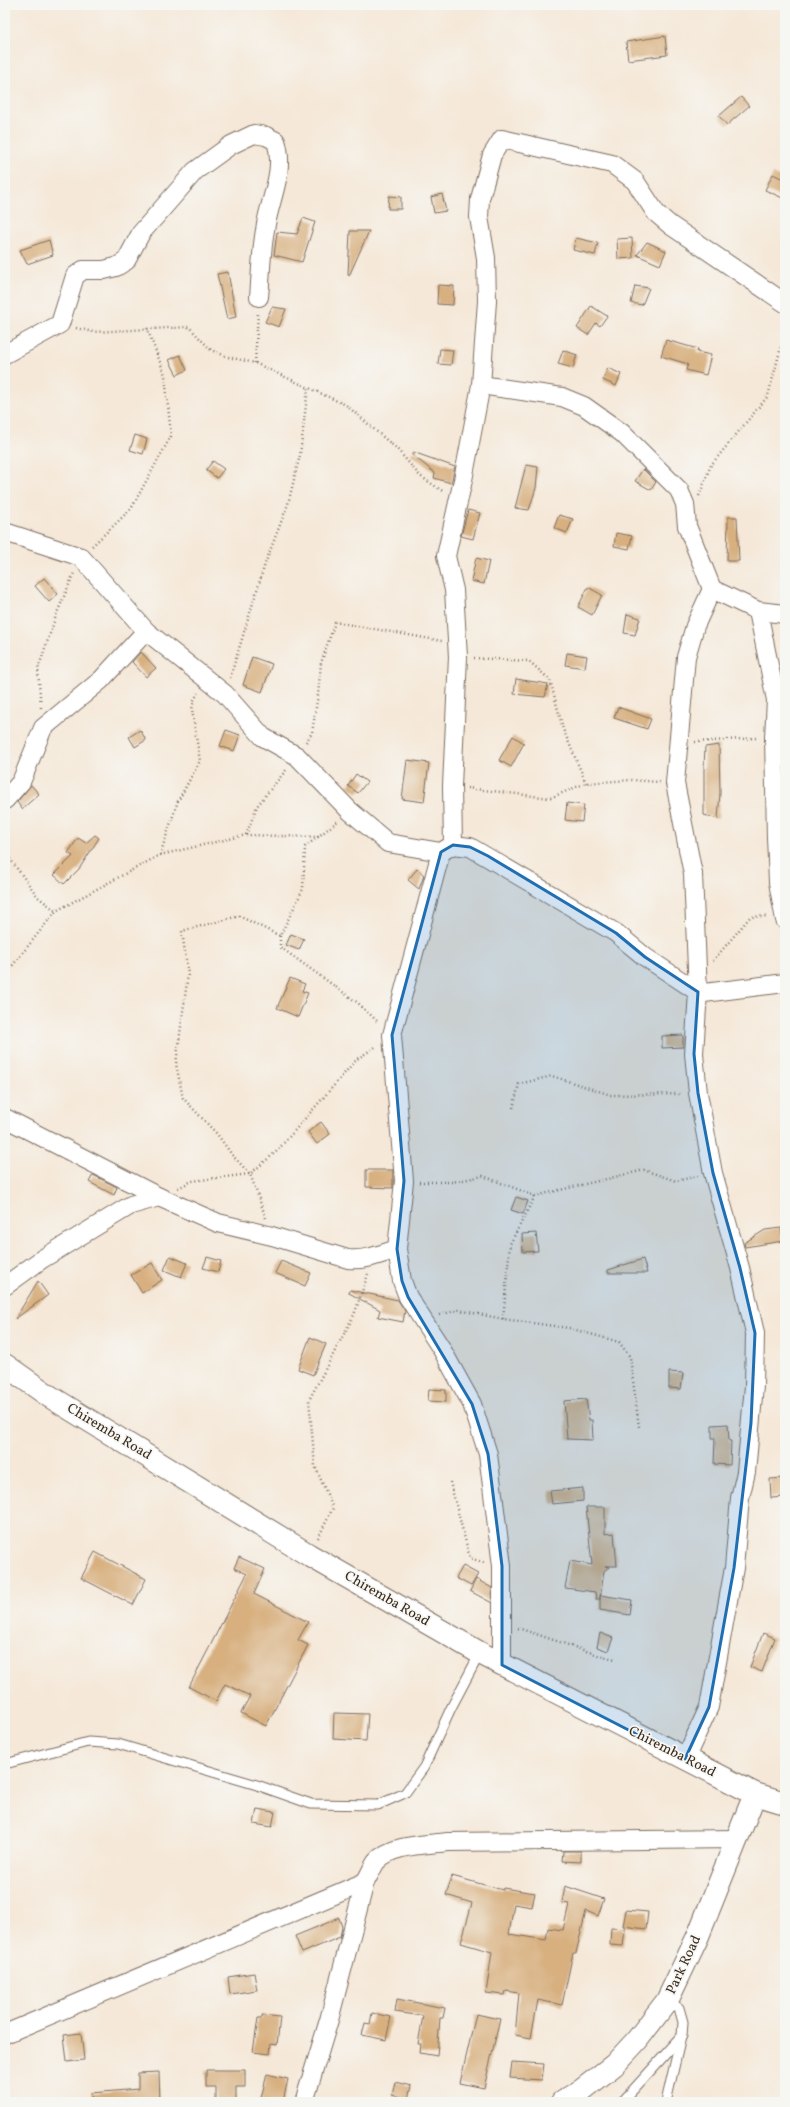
<svg xmlns="http://www.w3.org/2000/svg" width="790" height="2107" viewBox="0 0 790 2107" font-family="Vollkorn,serif">
<style>
.building{fill:#d8b080}
.lines{fill:none;stroke-linecap:round;stroke-linejoin:round}
.lane-casing{stroke:#7c6c5f;stroke-width:11}
.street-casing{stroke:#7c6c5f;stroke-width:20}
.secondary-casing{stroke:#7c6c5f;stroke-width:24}
.path{stroke:#7c6c5f;stroke-width:2.5;stroke-dasharray:1 3;stroke-linecap:butt}
.lane{stroke:#fff;stroke-width:9}
.street{stroke:#fff;stroke-width:18}
.secondary{stroke:#fff;stroke-width:22}
.marked{fill:#1f6fb2;fill-opacity:0.2;stroke:#1f6fb2;stroke-width:3;stroke-linejoin:round}
.labels{text-anchor:middle;dominant-baseline:central;stroke-width:3.5;stroke-linejoin:round;paint-order:stroke}
.street-label{font-size:14px;fill:#3b2a1e;stroke:#f6f6f2}
</style>
<rect width="100%" height="100%" fill="#f6f6f2"/>
<filter id="ink" filterUnits="userSpaceOnUse"><feTurbulence type="fractalNoise" baseFrequency=".025" numOctaves="2"/><feDisplacementMap in="SourceGraphic" scale="8" xChannelSelector="R" yChannelSelector="G"/><feConvolveMatrix kernelMatrix="1 2 1 2 8 2 1 2 1" color-interpolation-filters="sRGB"/></filter>
<filter id="wash" filterUnits="userSpaceOnUse"><feTurbulence type="fractalNoise" baseFrequency=".012" numOctaves="4" result="noise"/><feDisplacementMap in="SourceGraphic" scale="16" xChannelSelector="R" yChannelSelector="G"/><feGaussianBlur stdDeviation="0.9" result="paint"/><feColorMatrix in="noise" values="0 0 0 0 0 0 0 0 0 0 0 0 0 0 0 0 0 1.4 0 .05"/><feComposite in="paint" operator="in"/></filter>
<g filter="url(#wash)">
<rect width="100%" height="100%" fill="#f5e8d8"/>
<g id="blocks">
<!-- building -->
<g class="building">
<path d="M665 36 667 55 628 60 626 42Z"/>
<path d="M741 97 749 106 727 125 719 116Z"/>
<path d="M773 174 785 180V199L765 190Z"/>
<path d="M442 194 446 211 434 213 431 197Z"/>
<path d="M389 196 401 197V209H388Z"/>
<path d="M303 218 315 222 302 262 274 255 277 232 297 234Z"/>
<path d="M350 231H369L349 276 348 275Z"/>
<path d="M576 238 598 243 595 255 573 250Z"/>
<path d="M632 238 633 258 618 259 617 239Z"/>
<path d="M49 240 53 255 27 264 20 250Z"/>
<path d="M647 242 666 251 660 265 637 255Z"/>
<path d="M228 272 236 317 227 319 217 274Z"/>
<path d="M438 285 454 286 453 305 437 304Z"/>
<path d="M635 286 649 288 642 305 631 303Z"/>
<path d="M591 306 607 316 600 326 596 323 588 335 577 328Z"/>
<path d="M272 307 286 309 279 327 265 322Z"/>
<path d="M666 340 698 349 697 352 711 355 706 375 686 370 688 364 661 356Z"/>
<path d="M440 349 453 350 451 365 438 364Z"/>
<path d="M563 350 577 355 573 368 558 364Z"/>
<path d="M180 355 187 370 177 375 169 360Z"/>
<path d="M608 368 621 374 616 386 603 380Z"/>
<path d="M135 435 147 439 143 454 130 450Z"/>
<path d="M413 452 455 467 451 483 434 478 435 473 411 454Z"/>
<path d="M213 461 224 469 217 478 206 470Z"/>
<path d="M526 465 538 467 536 488 529 510 515 508Z"/>
<path d="M643 469 656 482 651 490 635 481Z"/>
<path d="M468 510 480 513 473 539 461 536Z"/>
<path d="M559 515 573 519 567 533 554 528Z"/>
<path d="M728 517H737L739 561H727Z"/>
<path d="M616 533 632 536 629 549 614 546Z"/>
<path d="M476 558 489 561 484 584 471 581Z"/>
<path d="M44 578 58 594 49 602 35 586Z"/>
<path d="M588 587 602 595 592 615 578 607Z"/>
<path d="M627 614 640 618 635 635 624 633Z"/>
<path d="M141 652 156 668 146 677 132 662Z"/>
<path d="M567 653 587 656 585 668 565 665Z"/>
<path d="M252 657 272 664 262 692 243 685Z"/>
<path d="M516 679 548 684 545 697 514 694Z"/>
<path d="M618 707 651 719 647 729 614 718Z"/>
<path d="M140 730 146 740 135 747 129 737Z"/>
<path d="M226 730 240 735 234 751 220 746Z"/>
<path d="M513 736 524 743 511 767 499 760Z"/>
<path d="M719 745 720 793 718 819 704 815V767L705 747Z"/>
<path d="M407 760 429 763 424 802 402 799Z"/>
<path d="M356 774 367 782 358 793 348 786Z"/>
<path d="M31 785 39 794 22 809 17 802Z"/>
<path d="M567 803 584 805 582 822 565 820Z"/>
<path d="M95 835 99 838 79 869 64 884 54 875 73 856 68 853 78 838 86 843Z"/>
<path d="M417 869 424 875 419 889 408 880Z"/>
<path d="M291 934 304 939 299 950 286 945Z"/>
<path d="M290 978 305 984 302 991 308 993 298 1017 277 1008Z"/>
<path d="M683 1035V1047L662 1048V1036Z"/>
<path d="M321 1122 330 1134 317 1144 308 1132Z"/>
<path d="M366 1170H393V1188L366 1187Z"/>
<path d="M93 1175 117 1187 114 1195 89 1182Z"/>
<path d="M516 1197 528 1201 523 1214 511 1210Z"/>
<path d="M781 1228 783 1241 745 1247 744 1243 765 1230Z"/>
<path d="M536 1233 538 1251 523 1252 522 1234Z"/>
<path d="M170 1256 187 1263 181 1277 164 1270Z"/>
<path d="M207 1257 221 1261 218 1272 203 1268Z"/>
<path d="M643 1259 647 1273H608V1270Z"/>
<path d="M281 1261 311 1273 305 1286 275 1273Z"/>
<path d="M152 1263 162 1280 142 1293 131 1275Z"/>
<path d="M38 1281 48 1295 15 1319Z"/>
<path d="M350 1290 398 1300 405 1311 403 1322 378 1317 380 1310 349 1293Z"/>
<path d="M310 1337 326 1344 313 1375 298 1369Z"/>
<path d="M669 1372 683 1373 681 1389 669 1388Z"/>
<path d="M429 1389 446 1390V1402L428 1401Z"/>
<path d="M586 1399 589 1420H592L593 1440 567 1439 564 1401Z"/>
<path d="M728 1424 729 1441H731L730 1465 714 1464 715 1438H712V1425Z"/>
<path d="M785 1478V1497L771 1498 770 1479Z"/>
<path d="M583 1488V1501L552 1504 550 1491Z"/>
<path d="M586 1507H605V1534L614 1533 617 1566H605L609 1567 604 1571 600 1599H596L595 1592 565 1588 570 1561 592 1565Z"/>
<path d="M95 1552 146 1579 133 1605 81 1578Z"/>
<path d="M239 1557 265 1569 254 1594 308 1622 298 1640 308 1645 266 1726 241 1713 250 1696 225 1684 216 1701 189 1687 247 1574 234 1568Z"/>
<path d="M463 1566 478 1574 471 1586 456 1578Z"/>
<path d="M476 1579 492 1588V1603L470 1591Z"/>
<path d="M600 1595 632 1600 630 1615 600 1610Z"/>
<path d="M600 1633 613 1638 608 1651 597 1647Z"/>
<path d="M763 1633 775 1638 762 1672 750 1667Z"/>
<path d="M334 1713 368 1714 366 1741 333 1739Z"/>
<path d="M257 1809 275 1812 272 1827 254 1824Z"/>
<path d="M563 1851H581V1862L562 1861Z"/>
<path d="M452 1876 503 1890V1888L535 1893 532 1907 514 1904 509 1934 546 1940 548 1928 563 1930 569 1904 562 1903 565 1886 604 1899 598 1916 586 1911 576 1953H573L562 2005 538 2000 531 2038 515 2035 519 1993 506 1991 505 1995 486 1993 492 1952 461 1943 472 1903 446 1895Z"/>
<path d="M626 1910 648 1912 646 1929 623 1926Z"/>
<path d="M339 1918 342 1927 340 1937 302 1953 295 1936Z"/>
<path d="M611 1928 625 1929 623 1946 610 1945Z"/>
<path d="M254 1973 257 1990 230 1994 228 1977Z"/>
<path d="M397 1999 445 2008 443 2018H440L437 2056 420 2053 421 2044H418L423 2016 395 2012Z"/>
<path d="M372 2013 391 2017 386 2040 362 2035 365 2023 370 2024Z"/>
<path d="M476 2014 500 2019 484 2088 460 2083Z"/>
<path d="M262 2015 280 2017 277 2045 271 2044 270 2054 253 2052 258 2018H262Z"/>
<path d="M81 2033 84 2060 67 2062 64 2035Z"/>
<path d="M512 2062 544 2064 542 2080 510 2078Z"/>
<path d="M206 2070H245V2087H236V2102H216V2087H206Z"/>
<path d="M159 2072 160 2102H92L91 2093 138 2089V2073Z"/>
<path d="M267 2074 288 2079 283 2102H260Z"/>
<path d="M395 2082 411 2086 408 2099 392 2095Z"/>
</g>
</g>
</g>
<g filter="url(#ink)">
<use href="#blocks" fill-opacity="0" stroke="#7c6c5f" stroke-width="1"/>
<g class="lines">
<defs>
<g id="lane">
<path d="M5 1764 88 1742 118 1744 257 1785 311 1804 378 1805 405 1793 424 1767 451 1708 480 1653"/>
<path d="M622 2102 682 2036 683 2022 679 2008 667 2001"/>
<path d="M666 2102 681 2037"/>
</g>
<g id="street">
<path d="M5 354 60 324 75 276 83 270H104L116 267 126 261 141 233 195 171 231 145 254 134 266 136 276 141C286 171 269 200 265 230 261 252 261 275 259 297"/>
<path d="M481 385 562 397 584 406 622 433 679 490 685 504 687 526 712 589 758 611 785 614"/>
<path d="M5 532 81 557 146 631 225 694 263 737 297 756 350 811 388 843 441 852 453 845 470 847 616 933 645 957 698 992 704 993 785 983"/>
<path d="M758 611 776 700 774 737 776 837 778 882 785 920"/>
<path d="M5 800 21 782 43 728 101 680 146 631"/>
<path d="M453 845 452 786 458 657 454 590 446 556 463 480 481 385 487 301 486 258 479 217 480 199 492 155 502 139 612 164 635 181 656 213 670 225 785 303"/>
<path d="M441 852 392 1035 404 1181 397 1249 402 1281 408 1297 441 1348 472 1404 488 1454 502 1566V1665"/>
<path d="M5 1118 159 1197"/>
<path d="M5 1286 42 1259 131 1205 159 1197 218 1223 272 1236 348 1259C365 1261 381 1254 397 1249"/>
<path d="M685 1759 709 1707 724 1623 734 1568 740 1498 746 1472 754 1386 755 1333 740 1268 713 1173 698 1093 694 1054 698 992 693 874 675 783 686 657 695 626 712 589"/>
<path d="M5 2034 365 1882"/>
<path d="M304 2102 329 2020 365 1882C369 1876 372 1868 376 1862 391 1844 426 1845 448 1842L738 1839"/>
</g>
<g id="secondary">
<path d="M5 1365 49 1396 309 1555 480 1653 755 1794 785 1803"/>
<path d="M562 2102 582 2090 614 2065 637 2040 667 2001 698 1936 755 1794"/>
</g>
</defs>
<!-- lane casing -->
<use href="#lane" class="lane-casing"/>
<!-- street casing -->
<use href="#street" class="street-casing"/>
<!-- secondary casing -->
<use href="#secondary" class="secondary-casing"/>
<!-- path -->
<g class="path">
<path d="M76 328 93 332 189 327 211 350 228 357 255 363 346 405 397 449 420 476 444 492"/>
<path d="M255 363 258 312"/>
<path d="M699 496 711 465 768 396 785 332"/>
<path d="M92 546 131 509 171 436 165 375 147 328"/>
<path d="M474 658 529 661 550 680 563 729 586 783"/>
<path d="M230 678 265 564 288 504 300 455 308 388"/>
<path d="M41 708 38 669 57 613 74 573"/>
<path d="M306 742 312 733 318 695 321 663 335 622 442 641"/>
<path d="M695 742 757 738"/>
<path d="M467 788 550 798 586 783 631 780 660 782"/>
<path d="M246 835 257 806 287 769"/>
<path d="M5 852 38 897 56 911"/>
<path d="M160 855 178 801 200 761 192 710 194 700 198 693"/>
<path d="M280 936V947L358 1003 379 1023"/>
<path d="M713 961 750 917 768 916"/>
<path d="M5 975 56 911 160 855 246 835 319 837"/>
<path d="M513 1108 519 1084 552 1076 611 1095 682 1094"/>
<path d="M419 1182H452L483 1176 535 1196 644 1170 676 1181 698 1176"/>
<path d="M178 1188 192 1181 250 1174 276 1152 357 1059 377 1046"/>
<path d="M266 1218 250 1174 233 1156 217 1134 183 1098 176 1064 188 974 182 931 239 916 280 936 303 889 305 847 338 821"/>
<path d="M439 1315 459 1310 503 1319 569 1328 619 1342 630 1357 639 1427"/>
<path d="M503 1319 510 1244 535 1196"/>
<path d="M450 1482 470 1558 485 1563"/>
<path d="M318 1538 333 1508 315 1466 309 1400 354 1315 368 1274"/>
<path d="M518 1628 598 1655 615 1659"/>
</g>
<!-- lane -->
<use href="#lane" class="lane"/>
<!-- street -->
<use href="#street" class="street"/>
<!-- secondary -->
<use href="#secondary" class="secondary"/>
</g>
</g>
<!-- marked area -->
<path class="marked" d="M453 845 470 847 488 856 616 933 645 957 698 992 694 1054 698 1093 713 1173 740 1268 755 1333 751 1423 734 1568 709 1707 685 1759 502 1665V1566L488 1454 472 1404 408 1297 402 1281 397 1249 404 1181 392 1035 441 852Z"/>
<g class="labels">
<!-- street labels -->
<g class="street-label">
<text transform="translate(109 1432) rotate(31)">Chiremba Road</text>
<text transform="translate(387 1599) rotate(30)">Chiremba Road</text>
<text transform="translate(672 1752) rotate(27)">Chiremba Road</text>
<text transform="translate(684 1965) rotate(-65)">Park Road</text>
</g>
</g>
<!-- margin -->
<rect width="790" height="2107" fill="none" stroke="#f6f6f2" stroke-width="20"/>
</svg>
